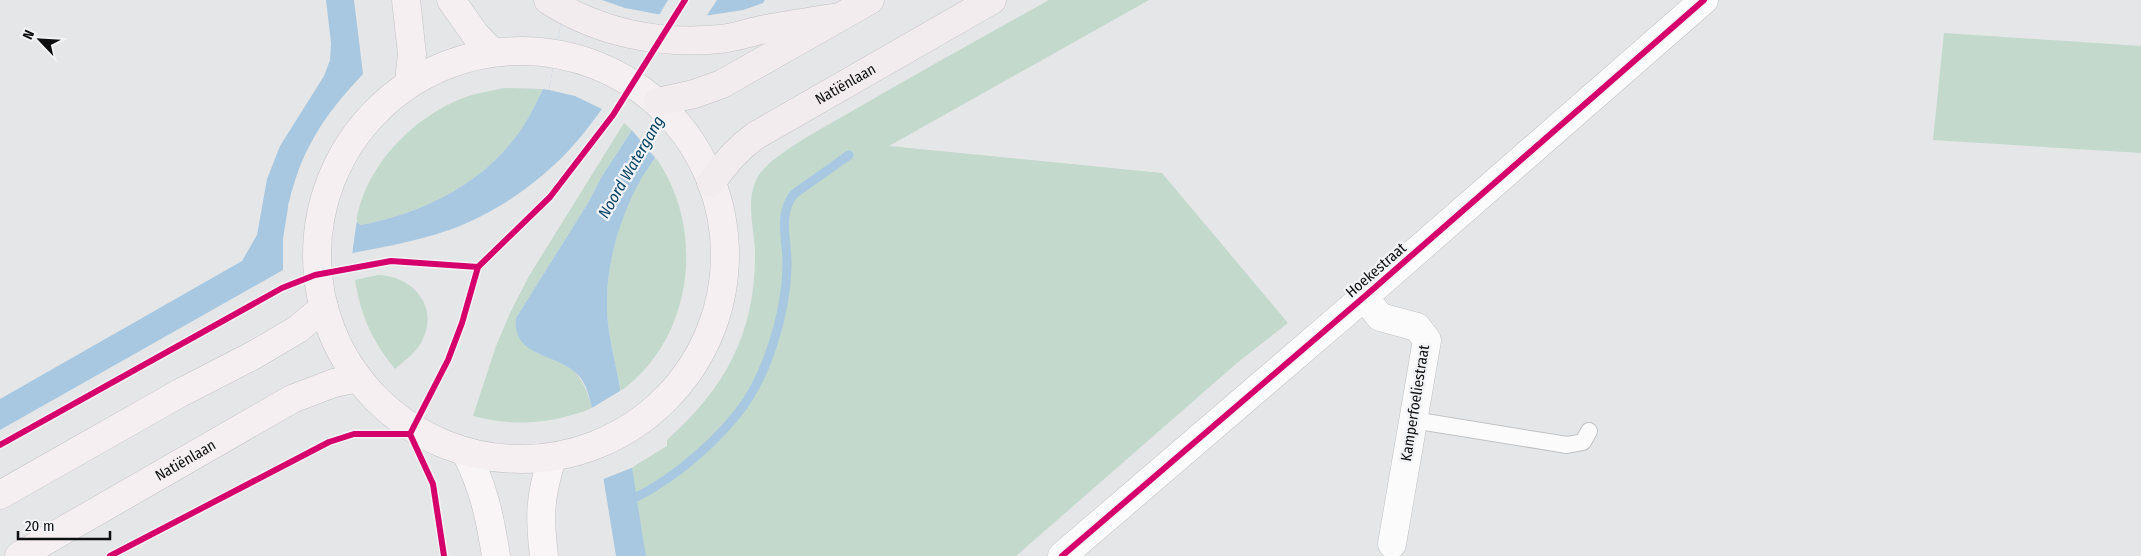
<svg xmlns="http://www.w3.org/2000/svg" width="2141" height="556" viewBox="0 0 2141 556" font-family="'Fira Sans Condensed',sans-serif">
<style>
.green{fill:#c2d9cc}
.water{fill:#a7c8e0}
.pier{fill:#e5e6e8}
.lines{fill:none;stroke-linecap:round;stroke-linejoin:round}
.stream{stroke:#a7c8e0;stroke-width:9}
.service-casing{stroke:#c1c2c3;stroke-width:18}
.minor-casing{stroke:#c1c2c3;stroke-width:29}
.secondary-casing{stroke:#c1c2c3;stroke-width:29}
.primary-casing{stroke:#c1c2c3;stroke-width:29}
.trunk-casing{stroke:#c1c2c3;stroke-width:29}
.service{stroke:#fbfbfc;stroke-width:16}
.minor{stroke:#fbfbfc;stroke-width:28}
.secondary{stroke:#f9f5f6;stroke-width:28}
.primary{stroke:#f5eff1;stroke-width:28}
.trunk{stroke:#f3ecee;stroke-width:28}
.cycleway-casing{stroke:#f2f3f6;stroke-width:9}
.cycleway{stroke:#d6006c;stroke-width:6}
.labels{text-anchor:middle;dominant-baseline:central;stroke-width:4.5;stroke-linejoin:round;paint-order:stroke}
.street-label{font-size:15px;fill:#0e0f10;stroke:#f2f3f6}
.water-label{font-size:16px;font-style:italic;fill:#064263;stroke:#f2f3f6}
</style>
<rect width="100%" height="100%" fill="#e5e6e8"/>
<!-- green -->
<g class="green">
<path d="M1049 0H1149L889 146 1162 173 1288 323 1237 363 1016 556H646L631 468 667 446V440C726 387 756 332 755 251 754 228 746 202 756 180 767 156 824 128 847 114 914 75 981 38 1049 0Z"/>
<path d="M1944 33 2141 46V153L1933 140Z"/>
<path d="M504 88 543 89C538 99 533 110 527 120 491 180 428 212 361 225L356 222C365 166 412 118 463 98 476 93 491 91 504 88Z"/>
<path d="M624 123 632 130 602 176 588 203 516 318 536 353C572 364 582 372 592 408 552 424 515 427 473 416L496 346 511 311 529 276Z"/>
<path d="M656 158C706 229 694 338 621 391 617 371 612 351 609 331 602 290 613 241 627 203 634 186 645 172 656 158Z"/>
<path d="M378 275C413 276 440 307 422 341 416 353 405 360 395 369 372 340 361 317 355 280Z"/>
</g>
<!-- water -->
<g class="water">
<path d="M326 0H354L363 74C324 115 300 151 288 207L356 222 361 225C428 212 491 180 527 120 533 110 538 99 543 89L549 90 565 0H668C640 47 614 98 578 140 545 179 497 213 449 230 395 249 337 252 283 270L0 430V399L242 261 257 235 267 179 280 146 324 76 330 60 331 43Z"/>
<path d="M717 0H765L642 177C617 221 601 279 609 331 612 352 618 373 621 394 629 448 637 502 646 556H616L592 408C589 397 587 385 579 376 558 352 512 359 516 318L588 203 602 176Z"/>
</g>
<!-- pier -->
<g class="pier">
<path d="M565 0H602L625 8 662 15 604 110 575 96 549 90Z"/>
<path d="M766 2 657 160 630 128 704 16 743 10Z"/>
<path d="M289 201H292L291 205 357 219 352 255 310 263 283 273V239Z"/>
<path d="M623 389 634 467 601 480 590 409Z"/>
</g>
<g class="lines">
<!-- stream -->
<path class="stream" d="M625 501C645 495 661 483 678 471 700 454 721 435 738 413 767 377 786 313 787 267 788 242 777 215 794 194L849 155"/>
<defs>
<path id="service" d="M1413 420 1567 445 1583 442 1589 431"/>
<g id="minor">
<path d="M1364 297 1380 317 1417 327 1427 340 1392 544"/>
<path d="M1062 556 1364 297 1704 0"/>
</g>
<g id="secondary">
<path d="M466 453C484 488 490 518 496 556"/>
<path d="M544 556C539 515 540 497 552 458"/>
</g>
<g id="primary">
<path d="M406 0 412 54 409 82"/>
<path d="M451 0 475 34 492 52"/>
<circle cx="521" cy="255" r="204"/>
<path d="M0 495 180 393 254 355 298 329 324 307"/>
<path id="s1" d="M19 556 292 399 334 383 358 378"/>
</g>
<g id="trunk">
<path d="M548 0C599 33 660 45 720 39 734 38 747 33 761 30 787 25 814 21 840 17"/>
<path d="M658 102 694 94 722 84 870 0"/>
<path id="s2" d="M711 183C724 164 737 149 755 136L992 0"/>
</g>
</defs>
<!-- service casing -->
<use href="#service" class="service-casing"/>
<!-- minor casing -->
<use href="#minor" class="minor-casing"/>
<!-- secondary casing -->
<use href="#secondary" class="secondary-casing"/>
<!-- primary casing -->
<use href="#primary" class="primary-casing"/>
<!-- trunk casing -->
<use href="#trunk" class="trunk-casing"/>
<!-- service -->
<use href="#service" class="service"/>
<!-- minor -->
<use href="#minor" class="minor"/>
<!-- secondary -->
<use href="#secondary" class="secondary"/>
<!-- primary -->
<use href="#primary" class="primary"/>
<!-- trunk -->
<use href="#trunk" class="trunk"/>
<defs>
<g id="cycleway">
<path d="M410 434 448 360 462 323 478 267 550 197 613 115 685 0"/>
<path d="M410 434 433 484 444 556"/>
<path d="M0 445 282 288 315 275 391 261 478 267"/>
<path d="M110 556 329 442 354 434H410"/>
<path d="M1062 556 1364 297 1704 0"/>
</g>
</defs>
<!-- cycleway casing -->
<use href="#cycleway" class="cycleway-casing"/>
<!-- cycleway -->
<use href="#cycleway" class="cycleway"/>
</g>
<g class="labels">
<!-- street labels -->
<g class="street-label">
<text stroke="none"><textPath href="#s2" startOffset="169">Natiënlaan</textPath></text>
<text transform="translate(1376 270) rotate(-41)">Hoekestraat</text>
<text transform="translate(1415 403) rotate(-81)">Kamperfoeliestraat</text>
<text stroke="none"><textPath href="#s1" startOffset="192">Natiënlaan</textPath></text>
</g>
<!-- water labels -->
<g class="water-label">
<text transform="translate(631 167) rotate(-60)">Noord Watergang</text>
</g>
</g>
<!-- north arrow -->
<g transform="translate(40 40) rotate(295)" stroke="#f2f3f6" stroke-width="4" paint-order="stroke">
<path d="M0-4L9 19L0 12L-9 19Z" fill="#0e0f10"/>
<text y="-8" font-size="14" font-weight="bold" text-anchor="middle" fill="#0e0f10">N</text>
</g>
<!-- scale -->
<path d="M18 531v8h92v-8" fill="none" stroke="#0e0f10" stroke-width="2.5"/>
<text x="25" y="531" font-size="15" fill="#0e0f10" stroke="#f2f3f6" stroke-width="4" paint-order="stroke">20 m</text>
</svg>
